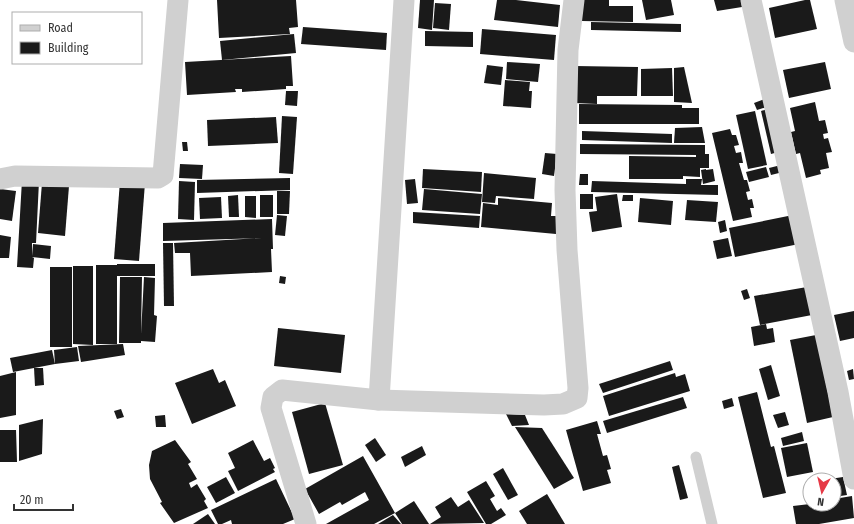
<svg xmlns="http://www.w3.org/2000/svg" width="854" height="524" viewBox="0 0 854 524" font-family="'Fira Sans Condensed',sans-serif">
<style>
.building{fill:#1a1a1a}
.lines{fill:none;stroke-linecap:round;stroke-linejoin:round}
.service{stroke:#d0d0d0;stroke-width:11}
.minor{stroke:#d0d0d0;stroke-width:21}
</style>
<rect width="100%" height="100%" fill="#fff"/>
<!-- building -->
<g class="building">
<path d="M217 0H296L298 27 289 28 290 34 219 38Z"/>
<path d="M420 0H434L432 30 418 28Z"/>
<path d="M497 0H516L560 5 558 27 494 20Z"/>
<path d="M582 0H609V6H633V22L582 21Z"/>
<path d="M642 0H671L674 15 646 20Z"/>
<path d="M714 0H741L742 7 717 11Z"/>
<path d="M805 0H810L817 29 775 38 769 8Z"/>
<path d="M435 3 451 4 449 30 433 28Z"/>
<path d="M591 22 681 24V32L591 30Z"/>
<path d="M303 27 387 33 386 50 301 44Z"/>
<path d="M482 29 556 35 554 60 480 54Z"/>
<path d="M425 31 473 32V47L425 46Z"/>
<path d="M294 34 296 53 222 60 220 41Z"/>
<path d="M291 56 293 86H286V89L242 92V89H235L236 92 187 95 185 62Z"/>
<path d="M507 62 540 64 538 82 506 79Z"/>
<path d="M825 62 831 89 789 98 783 70Z"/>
<path d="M487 65 503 67 501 85 484 83Z"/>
<path d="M575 66 638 67 637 96H597V104L574 103Z"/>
<path d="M684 67 692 103 674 102V68Z"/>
<path d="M672 68 673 96H641V69Z"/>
<path d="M505 80 530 82 529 91H532L531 108 503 106Z"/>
<path d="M286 91H298L297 106 285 105Z"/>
<path d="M767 98 770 106 757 110 754 103Z"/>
<path d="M815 102 819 121 825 120 828 133 823 134 824 139 828 138 832 152 826 153 829 168 820 170 821 174 806 178 800 153 796 154 791 132 795 131 790 108Z"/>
<path d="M579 104 682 105V108H699V124H579Z"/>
<path d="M771 108 782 151 771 154 761 111Z"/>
<path d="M755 111 767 165 748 169 736 115Z"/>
<path d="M282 116 297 117 293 174 279 173Z"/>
<path d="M276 117 278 143 208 146 207 120Z"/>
<path d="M702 127 705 143H674L675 128Z"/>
<path d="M730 129 732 135H736L739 145 734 146 736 153 741 152 743 163H739L744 180H747L750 191 746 192 748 200 752 199 754 208H750L752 217 733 221 712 133Z"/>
<path d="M582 131 672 134V143L582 140Z"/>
<path d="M182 142H187L188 151H183Z"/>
<path d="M580 144 705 145V154H709V168H700V177L683 176V179H629V156L696 157V155L580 154Z"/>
<path d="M545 153 557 154 554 176 542 174Z"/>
<path d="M180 164 203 165 202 179 179 178Z"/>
<path d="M785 164 787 171 771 175 769 168Z"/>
<path d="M766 167 769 177 749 182 746 172Z"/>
<path d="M423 169 482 172 481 192 422 188Z"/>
<path d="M706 169V170L713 169 715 181 703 184 701 170Z"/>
<path d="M484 173 536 178 534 199 496 196 495 203 482 202Z"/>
<path d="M580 174H588V185H579Z"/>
<path d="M290 178V190L197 193V180Z"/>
<path d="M415 179 418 203 407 204 405 180Z"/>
<path d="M686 179H702L701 185H718V195L591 192 592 181 686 184Z"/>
<path d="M22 180 39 181 36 243H32V256L33 244 51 246 50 259 32 257 34 258 33 268 17 267Z"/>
<path d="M120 181 145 183 139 261 114 259Z"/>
<path d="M179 181 195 182 194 220 178 219Z"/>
<path d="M42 183 69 186 65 236 38 233Z"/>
<path d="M0 189 16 191 12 221 0 219Z"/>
<path d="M424 189 482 194 480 214 422 210Z"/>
<path d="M277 191H290L289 214H277Z"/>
<rect x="580" y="194" width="13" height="15"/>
<path d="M617 194 622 227 592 232 589 212 597 211 595 197Z"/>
<path d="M238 195 239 217H229L228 196Z"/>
<rect x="260" y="195" width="13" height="22"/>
<path d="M623 195H633V201H622Z"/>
<path d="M245 196H256V218L245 217Z"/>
<path d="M221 197 222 218 200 219 199 198Z"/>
<path d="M498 198 552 203 551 216H558L556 234 481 227 483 203 498 205Z"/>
<path d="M640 198 673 201 671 225 638 222Z"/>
<path d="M687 200 718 202 716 222 685 220Z"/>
<path d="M413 212 480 216 479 228 413 223Z"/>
<path d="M277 215 287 216 285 236 275 235Z"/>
<path d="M793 215 799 244 735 257 729 228Z"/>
<path d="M272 219 273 249H271L272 272 191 276 190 253H175L174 243 262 238 163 241V223Z"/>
<path d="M725 220 727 231 720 233 718 222Z"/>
<path d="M0 235 11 237 9 258H0Z"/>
<path d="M728 238 732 256 717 259 713 241Z"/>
<path d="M163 243H173L174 306H164Z"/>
<path d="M117 264H155V276H117V344H96V265H117V274Z"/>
<path d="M73 266H93V345L73 344Z"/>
<rect x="50" y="267" width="22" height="80"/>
<path d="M280 276 286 277 285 284 279 283Z"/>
<path d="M120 277H142L141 334 144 277 155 278 154 315 157 316 155 342 141 341V343H119Z"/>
<path d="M807 287 812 315 760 325 754 296Z"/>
<path d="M747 289 750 298 744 300 741 291Z"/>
<path d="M854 311V338L840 341 834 315Z"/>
<path d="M766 324 767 329 773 328 775 342 754 346 751 327Z"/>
<path d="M278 328 345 335 341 373 274 366Z"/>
<path d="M816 335 833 417 807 423 790 340Z"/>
<path d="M123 344 125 355 81 362 78 346Z"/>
<path d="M77 347 79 361 55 364 54 350Z"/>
<path d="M52 350 55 364 13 372 10 358Z"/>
<path d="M670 361 673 370 603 393 599 384Z"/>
<path d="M771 365 780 396 768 400 759 369Z"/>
<path d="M34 368H43L44 385 35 386Z"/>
<path d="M213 369 219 383 225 380 236 406 192 424 175 383Z"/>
<path d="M853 369 854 379 849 380 847 371Z"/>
<path d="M16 372V415L0 418V376Z"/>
<path d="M675 373 676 377 685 374 690 391 609 416 603 396Z"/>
<path d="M757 392 771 447 774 446 786 493 763 498 738 397Z"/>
<path d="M683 397 687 408 607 433 603 421Z"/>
<path d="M732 398 734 406 724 409 722 401Z"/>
<path d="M325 403 343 465 309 474 292 412Z"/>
<path d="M121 409 124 417 117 419 114 411Z"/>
<path d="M785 412 789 425 778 428 773 415Z"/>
<path d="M506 414 525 415 529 425 512 426Z"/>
<path d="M165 415 166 427H156L155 416Z"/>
<path d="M43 419 42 454 19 461V425Z"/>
<path d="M597 421 601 434H597L603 456 607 455 611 469 607 470 611 483 583 491 566 430Z"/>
<path d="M515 427 542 428 574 478 554 489Z"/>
<path d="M0 430H16L17 462H0Z"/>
<path d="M802 432 804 441 783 446 781 438Z"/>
<path d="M375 438 386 455 376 462 365 445Z"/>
<path d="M175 440 191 462 188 464 197 479 189 483 191 488 197 484 206 499 204 501 208 508 174 523 160 503 162 502 150 479 149 465 152 451Z"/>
<path d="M253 440 264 461 270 458 275 468 273 469 275 472 238 491 228 471 235 468 228 453Z"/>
<path d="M807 443 813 472 787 477 781 448Z"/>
<path d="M422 446 426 455 405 467 401 457Z"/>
<path d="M363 456 395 513 374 524H326L369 500 365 492 342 505 340 502 319 514 305 489Z"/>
<path d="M679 465 688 498 680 500 672 467Z"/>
<path d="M503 468 518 495 508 500 493 474Z"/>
<path d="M226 477 235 493 216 503 207 487Z"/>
<path d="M843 477 847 495 834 497V480L830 479Z"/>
<path d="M276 479 295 519 283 524H232L231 520 222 524H218L211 510Z"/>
<path d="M486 481 495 496 490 499 497 511 501 508 506 515 491 524H486L467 492Z"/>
<path d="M547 494 565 524H527L519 511Z"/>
<path d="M852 496 854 518 819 524H796L793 506 810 504H834V499Z"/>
<path d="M451 497 458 507 469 500 484 523 430 524 441 517 435 507Z"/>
<path d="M414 501 429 524H402L395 513Z"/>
<path d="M208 514 215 524H193Z"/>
<path d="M393 515 401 524H378Z"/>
</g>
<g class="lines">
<!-- service -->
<path class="service" d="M696 457 712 524"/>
<!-- minor -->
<g class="minor">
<path d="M751 0 838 392 854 479"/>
<path d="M845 0 854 42"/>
<path d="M0 179 15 176 158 178 163 175 178 0"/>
<path d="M379 400 404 0"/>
<path d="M306 524 271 408 273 397 282 390 379 400 544 405 563 404 577 398 578 388 567 250 565 190 568 50 574 0"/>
</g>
</g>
<!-- legend -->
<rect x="12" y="12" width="130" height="52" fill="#ffffff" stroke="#adadad"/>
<rect x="20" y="25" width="20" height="6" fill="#d0d0d0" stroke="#adadad"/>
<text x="48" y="32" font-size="12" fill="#333333">Road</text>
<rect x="20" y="42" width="20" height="12" fill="#1a1a1a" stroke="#adadad"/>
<text x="48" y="52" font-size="12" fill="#333333">Building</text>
<!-- north arrow -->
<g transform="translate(822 492) rotate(188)"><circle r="19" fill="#ffffff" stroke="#adadad"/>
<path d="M0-3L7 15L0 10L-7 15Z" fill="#e63946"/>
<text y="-6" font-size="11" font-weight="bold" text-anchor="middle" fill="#333333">N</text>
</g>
<!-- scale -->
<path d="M14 504v6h59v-6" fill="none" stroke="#333333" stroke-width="2"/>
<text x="20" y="504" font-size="12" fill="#333333" stroke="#ffffff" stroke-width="3" paint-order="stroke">20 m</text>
</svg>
